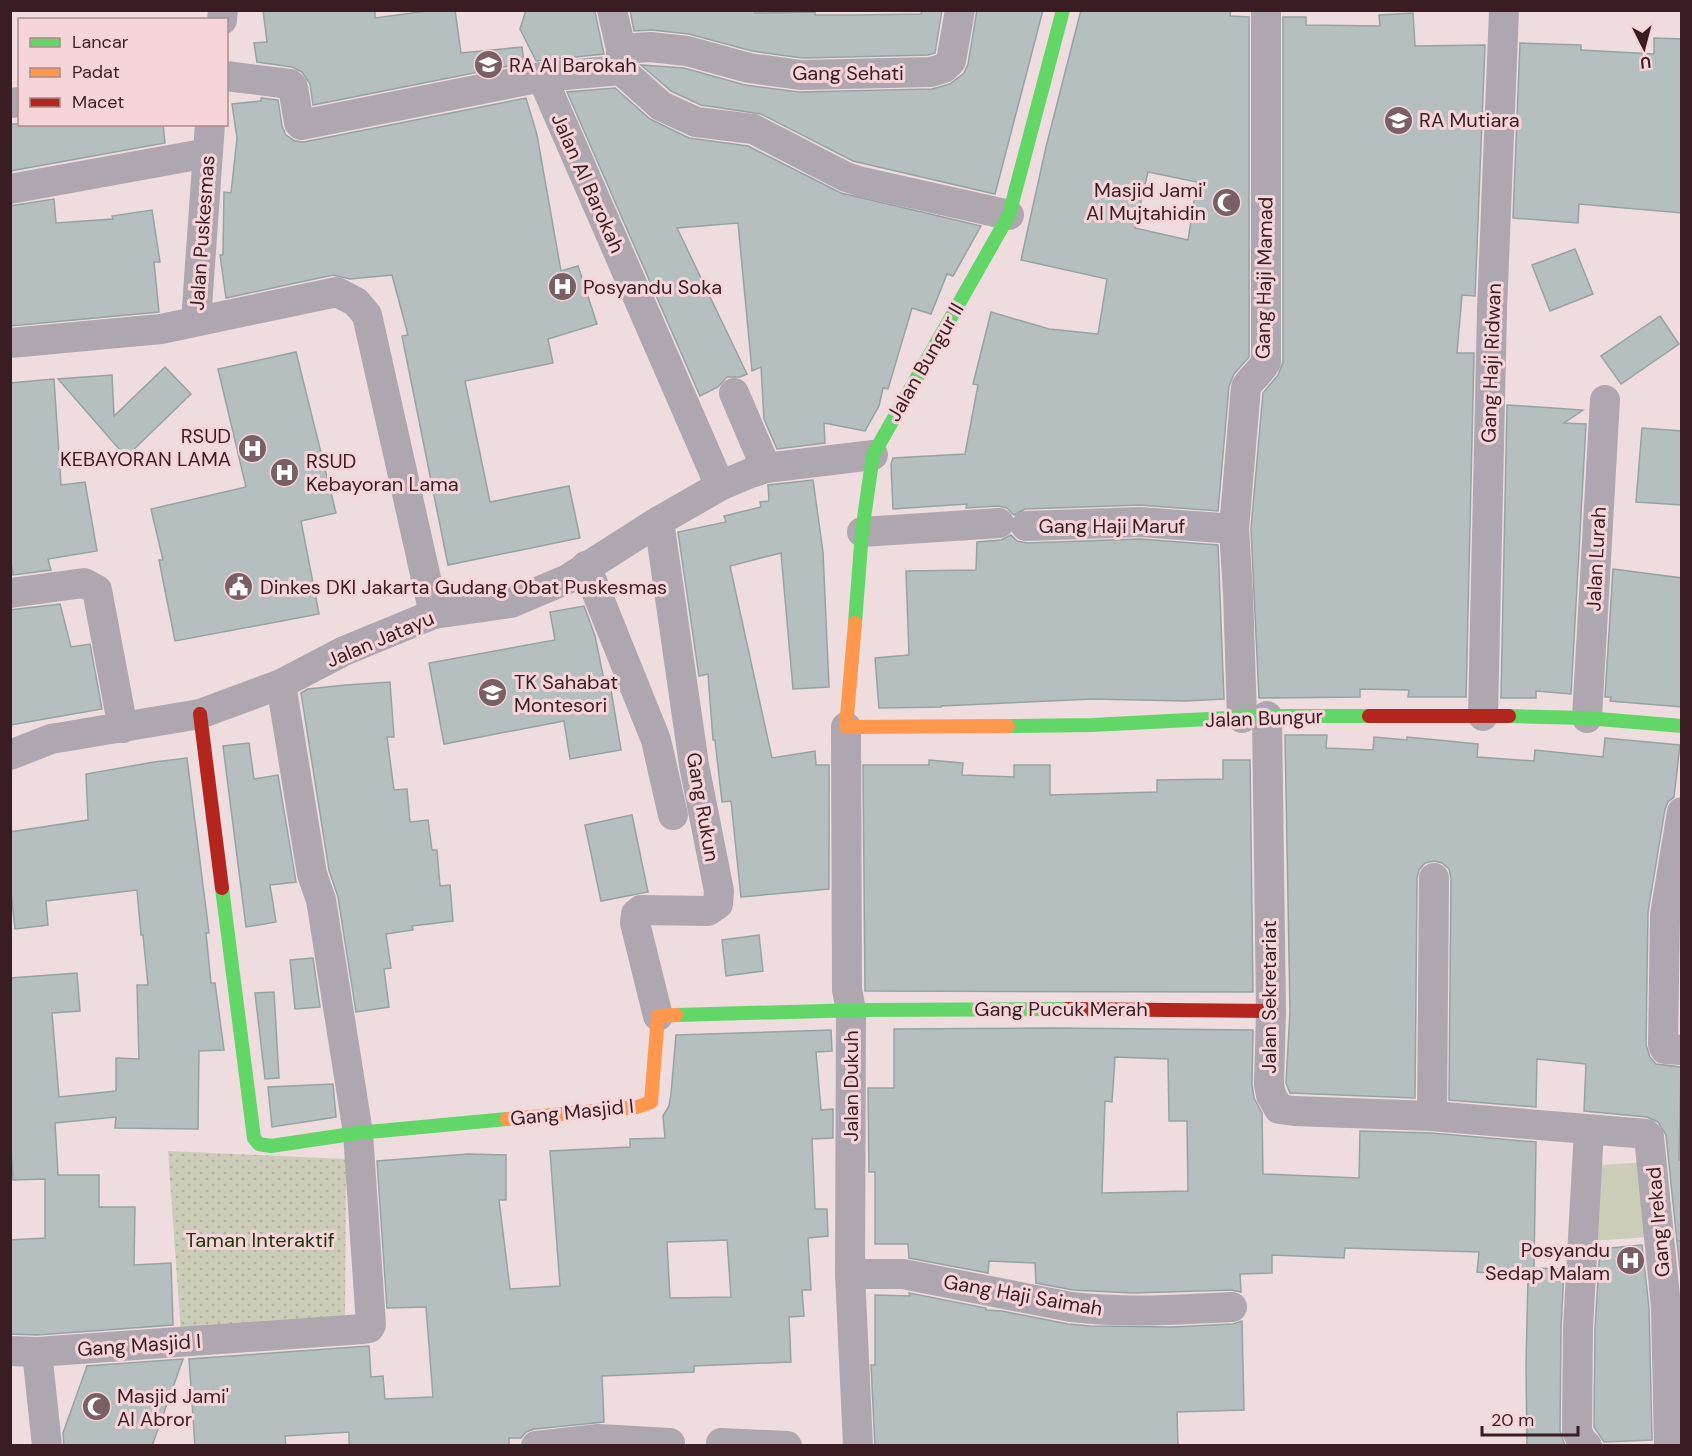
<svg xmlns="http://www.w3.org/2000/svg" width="1692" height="1456" viewBox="0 0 1692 1456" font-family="'DM Sans',sans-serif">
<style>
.park{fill:url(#park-dots)}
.pitch{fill:#cbcdb9}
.building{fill:#b5bfbf;stroke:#97a2a2;stroke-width:1.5;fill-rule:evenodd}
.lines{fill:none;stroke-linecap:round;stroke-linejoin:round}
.street{stroke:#aea7b0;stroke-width:30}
.fast{stroke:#63d668;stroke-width:14}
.slow{stroke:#ff974d;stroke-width:14}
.jam{stroke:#b3261e;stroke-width:14}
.labels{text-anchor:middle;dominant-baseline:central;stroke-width:6;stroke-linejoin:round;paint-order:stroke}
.poi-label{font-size:20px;fill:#3a1d22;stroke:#f5d5da;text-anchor:start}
.street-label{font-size:20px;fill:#3a1d22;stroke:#f5d5da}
.park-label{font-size:20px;fill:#213305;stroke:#f5d5da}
</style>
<defs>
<pattern id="park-dots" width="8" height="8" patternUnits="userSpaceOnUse" patternTransform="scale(1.5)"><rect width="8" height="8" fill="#cbcdb9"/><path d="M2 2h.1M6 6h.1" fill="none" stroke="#afb09f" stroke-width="1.8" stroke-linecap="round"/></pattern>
</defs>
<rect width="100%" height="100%" fill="#eedcdf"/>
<!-- park -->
<path class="park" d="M168 1151 346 1159 345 1322 181 1334Z"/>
<!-- pitch -->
<path class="pitch" d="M1646 1162 1650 1237 1590 1241 1589 1166Z"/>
<!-- building -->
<g class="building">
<path d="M263 10H375V18L434 10H455L461 53 522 47 524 63 313 105 310 84 302 72 292 67 257 62 254 43 267 42Z"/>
<path d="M526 10H589L595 12 604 54 536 61 520 29Z"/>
<path d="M630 10H755V13L815 12V15H852L921 14 922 10H942L935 53 928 55 802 58 752 51 689 34 652 30 634 31Z"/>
<path d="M977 10H1043L995 194 853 161 761 114 701 105 671 91 641 65 684 68 745 85 799 92 932 89 950 84 964 73 968 64Z"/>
<path d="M1081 10H1231L1230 16 1249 17V357L1234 374 1229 386 1218 511 1140 505 1025 509 1014 515 1007 508 998 506 966 508 967 504 893 509 891 464 893 458 965 454 978 385 973 384 991 312 1049 329 1098 334 1107 279 1021 260 1046 147ZM1148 172 1197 182 1188 240 1135 228Z"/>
<path d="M1413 13 1415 46 1485 45 1475 296 1462 295 1457 353H1474L1466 697H1408L1409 690 1360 689V697L1259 698 1251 529 1263 393 1278 375 1283 362V17H1306V25L1380 26 1379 15Z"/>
<path d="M1654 38 1682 39V213L1579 204 1578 223 1513 218 1520 43 1581 45V50L1654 54Z"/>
<path d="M615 88 650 119 689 138 748 146 841 193 981 226 953 276 947 274 931 314 912 308 888 389 883 388 879 406 865 431 824 423 825 443 777 449 764 419 761 367 752 371 738 223 677 228 747 374 740 377H727L718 387 700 396 567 92Z"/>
<path d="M261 98 278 100 282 126 286 135 295 141 304 142 526 98 537 135 561 271 578 266 597 324 548 339 553 363 465 381 490 502 569 486 580 538 448 565 402 336 408 335 392 275 350 279 333 275 226 298 220 255H223L224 192 231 193 237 138 232 104 261 101Z"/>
<path d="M10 124H163L165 143 10 171Z"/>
<path d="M54 199 56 223 113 219 112 216 152 210 160 262H154L159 312 10 326V206Z"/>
<path d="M1575 249 1593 294 1550 311 1532 265Z"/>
<path d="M1660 316 1679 344 1621 384 1601 356Z"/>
<path d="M296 352 336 513 301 521 319 614 175 641 159 560H163L151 509 246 487 218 369Z"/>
<path d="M165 367 191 394 126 457 58 379 112 375 114 416Z"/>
<path d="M54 379 61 485 85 482 97 551 48 559 51 570 13 575 10 555V383Z"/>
<path d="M1507 405 1583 410 1564 423 1586 424 1571 694 1536 691V698H1501Z"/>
<path d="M1642 428 1682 431V505L1636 502Z"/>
<path d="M813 480 823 552 829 687 793 689 781 553 730 566 772 758 815 751 816 765H829V889L741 897 731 801 722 802 715 740H713L708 674 699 676 678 532 726 522 724 516 761 507 760 502 769 501 768 485Z"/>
<path d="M1011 535 1017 541 1027 543 1140 539 1218 545 1224 699 1185 701 1093 699 941 706V707L879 708 875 658 909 655 906 571 976 570 977 542 1001 540Z"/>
<path d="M1613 569 1682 578V707L1610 701 1611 697H1605Z"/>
<path d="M60 604 71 647 90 644 102 709 10 725V610Z"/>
<path d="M584 606 595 636 605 685 610 684 621 750 570 759 564 721 444 744 429 663 555 640 550 612Z"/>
<path d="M390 682 394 737H387L394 790 407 789 410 822 428 820 432 850H437L440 886 450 885 453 921 412 926 413 930 386 934 391 968 384 969 389 1007 356 1012 338 897 329 870 301 693 308 689 346 685Z"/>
<path d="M1285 735H1327L1326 748 1373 750 1374 737 1407 740V737L1478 744 1477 757 1534 761 1535 750 1603 757 1605 738 1680 745 1674 797 1668 802 1665 809 1648 912 1646 1045 1650 1057 1656 1064 1681 1067 1679 1160 1682 1159V1289L1677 1241H1680H1677L1666 1135 1658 1122 1647 1117 1584 1111 1586 1064 1537 1059 1536 1107 1449 1100 1451 878 1449 869 1442 863 1434 861 1425 863 1419 870 1417 878 1415 1098 1290 1093 1286 1083 1290 1011Z"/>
<path d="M249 743 254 779 278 775 296 882 270 885 276 922 246 927 223 746Z"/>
<path d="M187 758 209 933H206L211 983H215L224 1050 199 1051 198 1129 115 1128 116 1117 55 1123 58 1175H99V1207H135L134 1265 171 1263 173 1325 37 1335 10 1334V1240L45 1238V1179L13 1180 10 1132V978L77 973 80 1011 52 1013 59 1097 116 1091V1058L139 1059 137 985H148L143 935H141L137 890 46 901 48 925 15 929 10 882V832L88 820 86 774 154 762Z"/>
<path d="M929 760 963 763 962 775 1014 777V765H1050V795L1157 792V780L1223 779V760H1250L1253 992 865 991 863 765H929Z"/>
<path d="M632 815 648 892 601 901 585 825Z"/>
<path d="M759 935 763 971 726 976 722 940Z"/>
<path d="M313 958 320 1007 295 1009 290 960Z"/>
<path d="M274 992 279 1078 265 1079 255 993Z"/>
<path d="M1053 1028 1253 1030 1252 1084 1254 1098 1262 1113 1263 1174 1359 1178 1360 1131 1431 1133 1536 1142 1534 1268 1564 1269 1561 1328 1560 1431 1565 1446H1527L1526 1364 1528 1277 1477 1272 1479 1252 1345 1248 1344 1258 1272 1255V1273L1240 1274 1241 1292 1231 1290 1132 1293 1073 1290 1036 1283 1035 1263 989 1261 988 1273 909 1258 908 1244H875V1172H869L868 1088H894V1029ZM1115 1057 1168 1059 1169 1121H1187L1188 1191 1102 1193 1105 1101 1112 1102Z"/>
<path d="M831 1030 832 1051 816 1052 821 1110 833 1109V1138L812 1139 815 1209H827L828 1236 808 1238 811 1290H802L804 1316 789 1317 791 1362 694 1366V1372L602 1376 604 1422 534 1429 526 1432 521 1438H509V1446H349V1432L285 1436 286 1446H195L189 1359 369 1346 371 1377 383 1376 385 1399 433 1397 426 1307 387 1308 377 1161 468 1154 506 1155V1200H499L510 1289 560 1286 550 1151 630 1147V1139L665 1138 663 1116 669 1106 671 1094 676 1035ZM727 1240 731 1297 670 1298 667 1242Z"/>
<path d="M333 1084 336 1117 272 1127 268 1087Z"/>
<path d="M1642 1245 1649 1308 1652 1440 1604 1442 1594 1427 1595 1329 1600 1249Z"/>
<path d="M909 1293 986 1308V1310L1002 1311 1068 1324 1090 1326 1172 1327 1233 1324 1242 1321 1244 1410 1177 1412 1178 1446H875L871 1365H875V1295L910 1296Z"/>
<path d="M183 1359 152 1446H64L63 1433 87 1366Z"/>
</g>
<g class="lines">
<!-- street -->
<g class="street">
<path d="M612 10 621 49V70"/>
<path d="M222 20 223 10"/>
<path d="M621 49 650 47 687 51 749 68 801 75 931 72 944 68 951 61 960 10"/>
<path d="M621 70 661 106 696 122 753 129 846 177 862 182 1009 215"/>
<path d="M226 76 290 84 293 87 299 123 301 125 542 77 621 70"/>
<path d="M542 77 720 486"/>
<path d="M10 103 20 102"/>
<path d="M10 189 208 153"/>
<path d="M196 321 210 124"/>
<path d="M10 343 161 329 337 292 356 302 367 315 434 614"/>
<path d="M734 393 766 468"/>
<path d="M1026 526 1140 522 1234 529"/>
<path d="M862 532 999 523"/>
<path d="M586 566 656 740 673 815"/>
<path d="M10 593 84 583 97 590 123 728"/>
<path d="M1267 716 1271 1011 1269 1084 1271 1095 1279 1109 1294 1111 1432 1116 1646 1134 1649 1137 1666 1307 1669 1446"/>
<path d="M1483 716 1492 310 1504 10"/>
<path d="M1242 718 1238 593 1234 529 1246 387C1252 377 1260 373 1266 362V10"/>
<path d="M1587 718 1605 400"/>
<path d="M846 727 847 990 851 1010 850 1274 858 1446"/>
<path d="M10 755 51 739 200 714 281 684 344 651 434 614 511 603 568 579 659 521 720 486 748 474 766 468 873 455"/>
<path d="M1682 812 1665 915 1663 1045 1665 1049 1682 1050"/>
<path d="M658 1016 635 923 636 914 641 910 708 911 718 904 719 891 694 765 659 521"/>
<path d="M1432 1116 1434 878"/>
<path d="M850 1274H903L1071 1307C1125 1313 1178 1310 1232 1307"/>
<path d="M10 1351 37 1352 363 1329 369 1328 371 1325 358 1133 321 900 312 874 281 684"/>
<path d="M37 1352 47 1446"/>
<path d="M721 1443 787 1446"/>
<path d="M536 1446 599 1439 670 1443"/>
<path d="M1587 1446 1581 1440 1577 1431 1578 1328 1589 1130"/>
</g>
<!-- fast -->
<g class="fast">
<path d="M855 623 862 532 873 455 1009 215 1063 10"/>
<path d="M1509 716 1587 718 1682 726"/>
<path d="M1008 726 1092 725 1267 716H1369"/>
<path d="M222 888 254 1138 259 1144 271 1146 358 1133 507 1119"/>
<path d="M676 1015 861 1010 1067 1009"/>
</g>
<!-- slow -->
<g class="slow">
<path d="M855 623 846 727 1008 726"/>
<path d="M507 1119 637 1107 651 1102 658 1016 676 1015"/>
</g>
<!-- jam -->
<g class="jam">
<path d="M200 714 222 888"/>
<path d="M1369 716H1509"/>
<path d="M1067 1009 1271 1011"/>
</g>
</g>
<!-- icons -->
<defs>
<symbol id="school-disc" viewBox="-11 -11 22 22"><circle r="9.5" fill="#796064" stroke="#f5d5da"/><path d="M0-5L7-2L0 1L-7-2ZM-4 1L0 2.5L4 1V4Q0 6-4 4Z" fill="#fff"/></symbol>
<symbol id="mosque-disc" viewBox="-11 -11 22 22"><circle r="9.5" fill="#796064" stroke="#f5d5da"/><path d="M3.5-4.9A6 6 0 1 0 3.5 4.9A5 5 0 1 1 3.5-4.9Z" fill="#fff"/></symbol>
<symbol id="hospital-disc" viewBox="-11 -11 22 22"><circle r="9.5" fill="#796064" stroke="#f5d5da"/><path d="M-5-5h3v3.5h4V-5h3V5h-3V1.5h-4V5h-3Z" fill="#fff"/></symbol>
<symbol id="civic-disc" viewBox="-11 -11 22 22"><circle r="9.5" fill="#796064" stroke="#f5d5da"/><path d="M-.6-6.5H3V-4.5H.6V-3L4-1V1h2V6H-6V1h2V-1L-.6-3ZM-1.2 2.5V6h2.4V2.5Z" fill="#fff"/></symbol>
</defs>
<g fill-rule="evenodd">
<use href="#school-disc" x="472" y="48" width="33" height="33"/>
<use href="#school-disc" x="1382" y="104" width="33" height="33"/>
<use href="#mosque-disc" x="1210" y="186" width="33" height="33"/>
<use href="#hospital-disc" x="546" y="270" width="33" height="33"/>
<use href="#hospital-disc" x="236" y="432" width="33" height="33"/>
<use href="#hospital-disc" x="268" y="456" width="33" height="33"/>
<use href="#civic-disc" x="222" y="570" width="33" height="33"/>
<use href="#school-disc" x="476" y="676" width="33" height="33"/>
<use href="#hospital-disc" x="1614" y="1244" width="33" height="33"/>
<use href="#mosque-disc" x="80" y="1390" width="33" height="33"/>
</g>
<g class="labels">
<!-- poi labels -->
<g class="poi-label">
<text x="509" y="65">RA Al Barokah</text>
<text x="1419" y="120">RA Mutiara</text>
<text x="1206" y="190" text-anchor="end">Masjid Jami'<tspan x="1206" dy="23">Al Mujtahidin</tspan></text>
<text x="583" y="287">Posyandu Soka</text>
<text x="231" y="436" text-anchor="end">RSUD<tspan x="231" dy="23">KEBAYORAN LAMA</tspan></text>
<text x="306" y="461">RSUD<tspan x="306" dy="23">Kebayoran Lama</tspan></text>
<text x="260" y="587">Dinkes DKI Jakarta Gudang Obat Puskesmas</text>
<text x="514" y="682">TK Sahabat<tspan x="514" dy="23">Montesori</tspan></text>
<text x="1610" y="1250" text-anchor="end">Posyandu<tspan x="1610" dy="23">Sedap Malam</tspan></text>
<text x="117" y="1396">Masjid Jami'<tspan x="117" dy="23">Al Abror</tspan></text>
</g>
<!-- street labels -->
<g class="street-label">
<text x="848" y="73">Gang Sehati</text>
<text transform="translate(588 183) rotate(66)">Jalan Al Barokah</text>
<text transform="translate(202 233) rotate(-86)">Jalan Puskesmas</text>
<text transform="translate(1264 278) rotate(-89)">Gang Haji Mamad</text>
<text transform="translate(925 362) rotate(-60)">Jalan Bungur II</text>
<text transform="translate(1491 363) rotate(-88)">Gang Haji Ridwan</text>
<text x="1112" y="526">Gang Haji Maruf</text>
<text transform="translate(1596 559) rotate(-87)">Jalan Lurah</text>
<text transform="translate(380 639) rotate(-23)">Jalan Jatayu</text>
<text transform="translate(1264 718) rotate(-2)">Jalan Bungur</text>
<text transform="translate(703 807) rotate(80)">Gang Rukun</text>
<text transform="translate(1269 997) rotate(-90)">Jalan Sekretariat</text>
<text x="1061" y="1009">Gang Pucuk Merah</text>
<text transform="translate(851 1086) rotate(-90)">Jalan Dukuh</text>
<text transform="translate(572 1112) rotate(-6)">Gang Masjid I</text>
<text transform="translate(1658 1222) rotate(-95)">Gang Irekad</text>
<text transform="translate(1023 1295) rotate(10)">Gang Haji Saimah</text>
<text transform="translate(139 1345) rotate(-4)">Gang Masjid I</text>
</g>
<!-- park labels -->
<g class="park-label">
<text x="260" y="1240">Taman Interaktif</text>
</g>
</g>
<!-- border -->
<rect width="1692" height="1456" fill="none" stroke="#3a1d22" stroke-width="24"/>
<!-- legend -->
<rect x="18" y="18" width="210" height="108" fill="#f5d5da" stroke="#aa8b90" stroke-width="1.5"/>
<rect x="30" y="38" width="30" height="9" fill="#63d668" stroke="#aa8b90" stroke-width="1.5"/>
<text x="72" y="48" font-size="18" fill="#3a1d22">Lancar</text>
<rect x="30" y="68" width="30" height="9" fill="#ff974d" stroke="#aa8b90" stroke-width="1.5"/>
<text x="72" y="78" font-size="18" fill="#3a1d22">Padat</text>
<rect x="30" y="98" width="30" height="9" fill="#b3261e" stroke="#aa8b90" stroke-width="1.5"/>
<text x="72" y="108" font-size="18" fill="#3a1d22">Macet</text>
<!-- north arrow -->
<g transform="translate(1644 48) rotate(174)" stroke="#f5d5da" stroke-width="4.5" paint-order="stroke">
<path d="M0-4.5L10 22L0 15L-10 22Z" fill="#3a1d22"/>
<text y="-9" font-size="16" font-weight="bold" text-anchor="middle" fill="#3a1d22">U</text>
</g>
<!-- scale -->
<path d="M1482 1426v9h96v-9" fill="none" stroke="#3a1d22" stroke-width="3"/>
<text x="1491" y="1426" font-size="18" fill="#3a1d22" stroke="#f5d5da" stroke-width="4.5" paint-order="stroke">20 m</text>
</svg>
